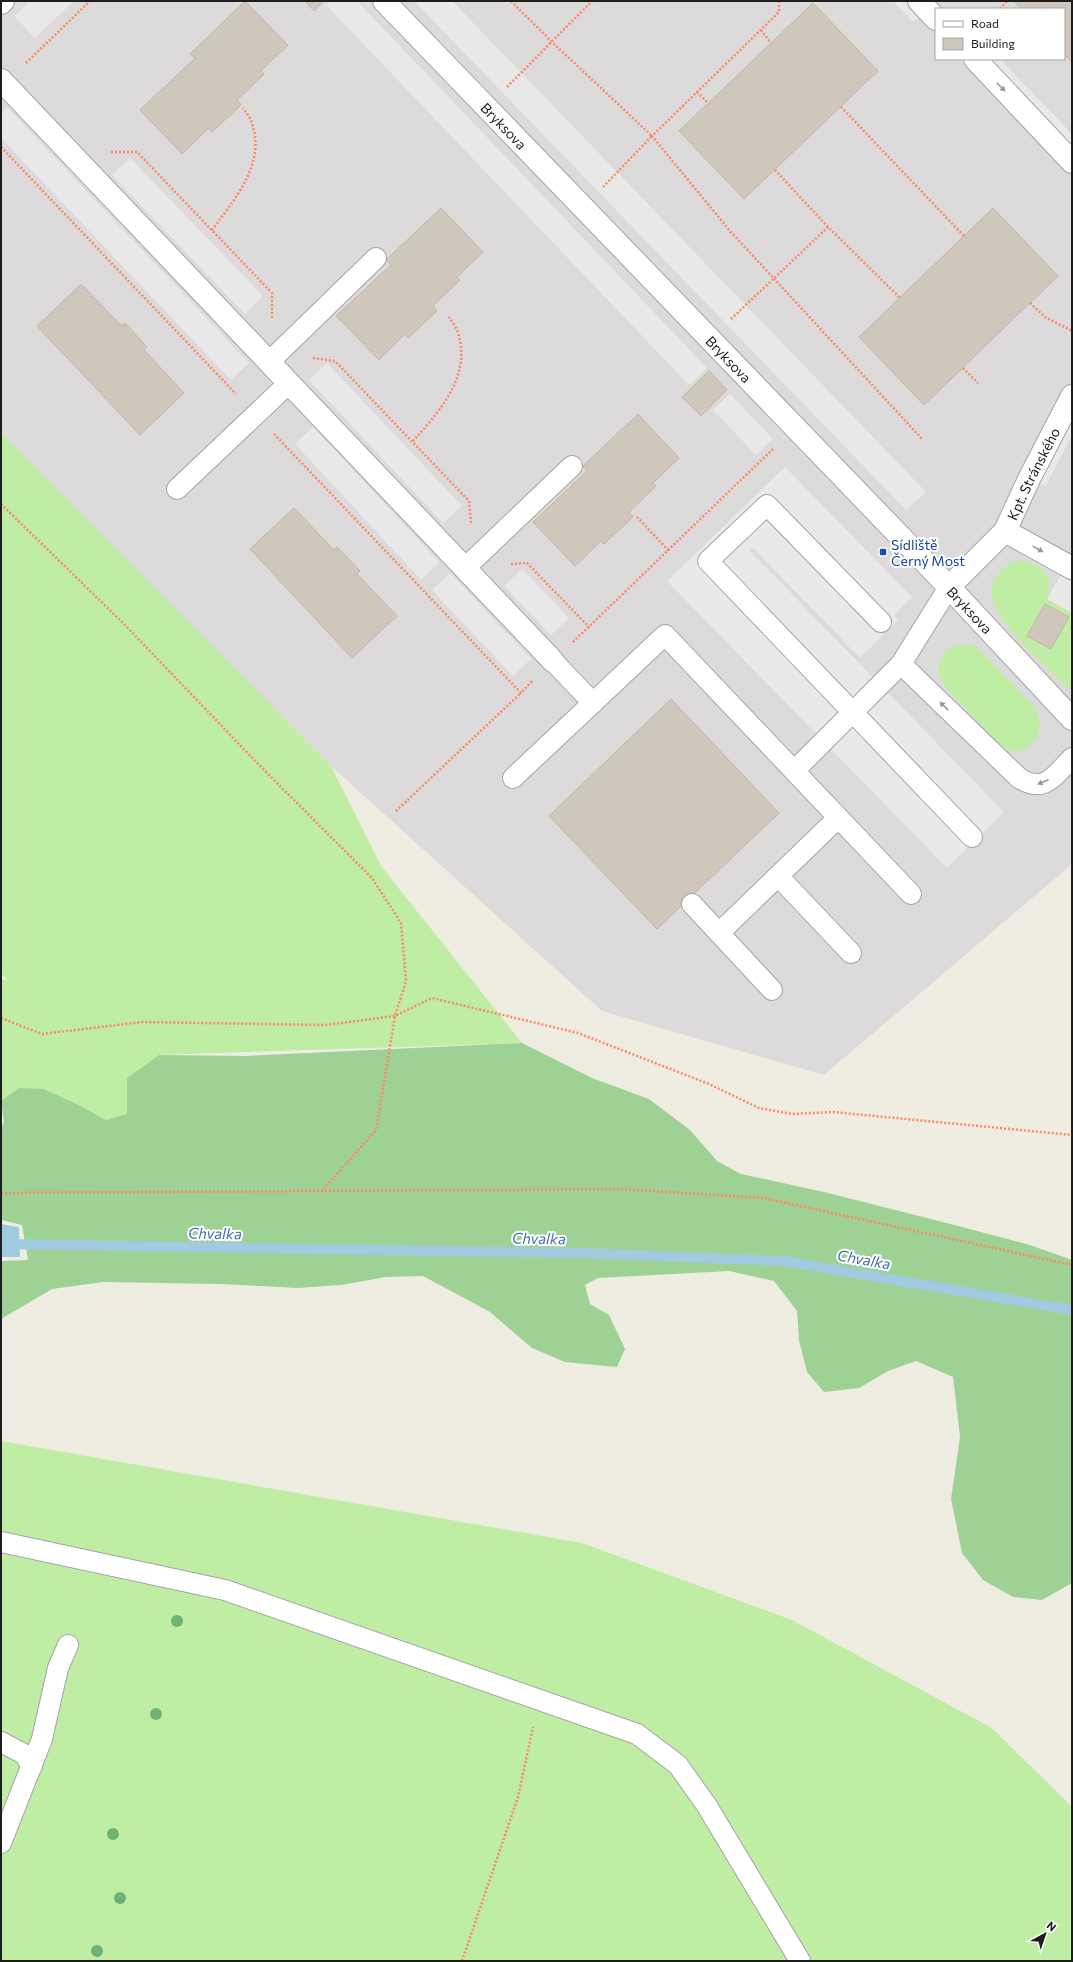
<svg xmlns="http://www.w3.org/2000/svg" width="1073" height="1962" viewBox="0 0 1073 1962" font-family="Commissioner,sans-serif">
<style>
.residential{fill:#dcdada;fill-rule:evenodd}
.grass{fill:#bfeda4}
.forest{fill:#9ed294}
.parking{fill:#e9e9e9}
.water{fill:#9fcae0}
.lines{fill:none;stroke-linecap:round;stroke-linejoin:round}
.stream{stroke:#9fcae0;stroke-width:10}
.building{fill:#cfc7bb;stroke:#c2b5a4}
.service-casing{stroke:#a4a4a4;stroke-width:22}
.minor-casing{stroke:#a4a4a4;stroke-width:24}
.path{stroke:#ff8764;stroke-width:2.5;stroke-dasharray:2 2;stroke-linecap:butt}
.service{stroke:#fff;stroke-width:20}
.minor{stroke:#fff;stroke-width:22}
.tree{fill:#6eb376}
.oneway{fill:#999}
.transit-dot{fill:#1a4fb4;stroke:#fff;stroke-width:1.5}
.labels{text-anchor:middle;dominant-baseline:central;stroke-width:4;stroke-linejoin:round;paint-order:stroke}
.street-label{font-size:14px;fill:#1d1d1d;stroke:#fff}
.transit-label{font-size:14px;fill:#164399;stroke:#fff;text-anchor:start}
.water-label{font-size:15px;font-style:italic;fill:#436db4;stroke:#fff}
</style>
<rect width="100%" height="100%" fill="#efede2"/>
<!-- residential -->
<path class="residential" d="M1 1H1072V864L824 1075 602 1011 331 766 1 433ZM936 9H1064V59H936Z"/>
<!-- grass -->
<g class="grass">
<path d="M1 433 331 766 381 866 522 1043 159 1055 127 1078 128 1114 106 1120 81 1106 44 1089 1 1101V979L7 980 1 973Z"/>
<path d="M1015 561C1034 561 1040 565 1050 580L1047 599 1072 613V692C1049 669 1002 629 992 599 987 583 1001 566 1015 561Z"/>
<path d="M959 644 976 646 1036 709 1040 725 1036 738 1029 746 1017 752 1003 748 948 690 938 673 940 660 948 649Z"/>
<path d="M1 1441 582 1543 792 1620 992 1728 1072 1807V1961H1Z"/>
</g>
<!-- forest -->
<path class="forest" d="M522 1043 592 1078 649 1099 690 1130 717 1161 741 1174 824 1192 939 1221 1030 1245 1072 1260V1583L1042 1600 1013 1597 983 1580 962 1553 951 1499 960 1437 953 1377 916 1361 888 1371 859 1388 824 1392 807 1372 799 1340 797 1311 774 1281 729 1271 598 1278 585 1285 590 1304 609 1315 625 1349 617 1367 565 1362 532 1348 490 1312 423 1276 386 1277 341 1285 298 1288 220 1284 103 1282 52 1289 1 1319V1261L28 1260 22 1225 1 1220V1128L4 1122 1 1101 19 1088 44 1089 81 1106 106 1120 127 1114V1078L159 1055 245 1056Z"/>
<!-- parking -->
<g class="parking">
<path d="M30 1H74L35 38 14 16Z"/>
<path d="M330 1H357L707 368 689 385 326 5Z"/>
<path d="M414 1H452L926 492 906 510Z"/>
<path d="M893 1H908L922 15 913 22Z"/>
<path d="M985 59H1000L1072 134V154Z"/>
<path d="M7 107 249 363 231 380 1 138V113Z"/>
<path d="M130 158 263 296 245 314 112 175Z"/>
<path d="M327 363 462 506 443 523 309 380Z"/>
<path d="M730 394 773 439 756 455 713 410Z"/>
<path d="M1072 411V435L1046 486 1037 481Z"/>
<path d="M313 427 439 562 421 580 295 444Z"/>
<path d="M785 467 912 597 894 615 898 620 860 658 753 548 750 551 1004 812 947 868 667 581Z"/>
<path d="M522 569 569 618 551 635 504 586Z"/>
<path d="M450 573 531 659 513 676 432 590Z"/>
<path d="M1060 576 1072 583V613L1047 599Z"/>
</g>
<!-- water -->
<path class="water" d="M1 1224 19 1227 20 1257H1Z"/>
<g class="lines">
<!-- stream -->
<path class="stream" d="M1 1244 582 1253 783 1261 1072 1310"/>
</g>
<!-- building -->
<g class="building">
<path d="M245 1 288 45 261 71 264 74 237 100 241 105 212 132 209 128 182 154 140 110 195 58 190 54Z"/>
<path d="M305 1H324L314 11Z"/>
<path d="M1014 1H1072V62L1064 54V9H1021Z"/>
<path d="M813 3 878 71 744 199 679 131Z"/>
<path d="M441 208 483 252 457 277 460 280 433 306 437 311 408 338 405 334 379 360 336 316 391 265 386 260Z"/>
<path d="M993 208 1058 276 924 405 859 337Z"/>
<path d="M81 284 122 326 125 323 147 347 144 350 184 393 140 435 37 326Z"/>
<path d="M709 371 727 390 701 416 682 397Z"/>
<path d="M638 414 679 458 653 483 656 486 629 512 633 517 604 544 601 541 575 566 533 522 587 471 583 466Z"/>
<path d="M294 508 334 550 337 547 360 571 357 574 397 616 352 658 250 549Z"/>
<path d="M1045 604 1069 617 1051 649 1027 636Z"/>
<path d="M671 699 779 813 657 929 549 816Z"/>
</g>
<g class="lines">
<defs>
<g id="service">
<path d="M269 362 376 258"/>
<path d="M177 489 289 383"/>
<path d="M465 568 572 466"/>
<path d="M881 622 767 505 708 561 972 837"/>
<path d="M553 661 593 703"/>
<path d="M901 664 1019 778C1045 794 1054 776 1072 758"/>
<path d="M794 771 901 664 949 587"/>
<path d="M513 778 665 635 911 894"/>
<path d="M778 876 851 953"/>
<path d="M692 904 772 990"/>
<path d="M719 933 838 818"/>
<path d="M1 1542 225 1590 637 1734 678 1765 707 1806 800 1961"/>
<path d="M1 1742 24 1754 32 1766"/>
<path d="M1 1843 42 1739 58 1668 68 1645"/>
</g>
<g id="minor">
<path id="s1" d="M384 1 949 587 1072 719"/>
<path d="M919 1 936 19"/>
<path d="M1 3 3 1"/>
<path d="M975 59 1072 162"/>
<path d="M1 80 553 661"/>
<path d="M1005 531 1072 568"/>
<path id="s2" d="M949 587 1005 531 1029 479 1072 396"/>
</g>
</defs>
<!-- service casing -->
<use href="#service" class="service-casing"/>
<!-- minor casing -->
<use href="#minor" class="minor-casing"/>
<!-- path -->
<g class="path">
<path d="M511 1 552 42 652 136 603 187"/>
<path d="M779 1V12L652 136 730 231 923 440"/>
<path d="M1000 9 1007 1"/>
<path d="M761 30 771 43"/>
<path d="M26 63 90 1"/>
<path d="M507 87 592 1"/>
<path d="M697 92 708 103"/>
<path d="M841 107 964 236"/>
<path d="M1 147 236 394"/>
<path d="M111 152H137L272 293V319"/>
<path d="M775 170 828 227 900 298"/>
<path d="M212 230C234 200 266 164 252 124 251 118 246 113 243 108"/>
<path d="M1030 303 1045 317 1072 331"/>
<path d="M731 319 828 227"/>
<path d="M313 358 335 361 469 501 471 523"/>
<path d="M963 368 978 383"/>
<path d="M274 434 521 693 532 681"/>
<path d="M413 441C439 412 472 376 458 333 457 328 452 322 449 317"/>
<path d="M1 504 124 624 261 767 372 878 401 923 406 981 395 1016 376 1130 322 1191"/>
<path d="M637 517 669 551"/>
<path d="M511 564 527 563 589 627"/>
<path d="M573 642 774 448"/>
<path d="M396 811 521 693"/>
<path d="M1 1018 42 1034 142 1022 326 1025 395 1016 432 998 578 1033 709 1084 759 1108 792 1114 833 1112 1072 1135"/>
<path d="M1 1193 621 1189 763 1198 1072 1265"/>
<path d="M462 1961 518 1797 533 1727"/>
</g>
<!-- service -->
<use href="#service" class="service"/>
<!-- minor -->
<use href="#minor" class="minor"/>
</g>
<!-- trees -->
<g class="tree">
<circle cx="177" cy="1621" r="6"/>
<circle cx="156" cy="1714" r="6"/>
<circle cx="113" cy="1834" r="6"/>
<circle cx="120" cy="1898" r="6"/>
<circle cx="97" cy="1951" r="6"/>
</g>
<!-- one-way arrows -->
<defs><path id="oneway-solid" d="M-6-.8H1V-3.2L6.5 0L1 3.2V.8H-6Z"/></defs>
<g class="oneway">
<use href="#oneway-solid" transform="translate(1001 87) rotate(46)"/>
<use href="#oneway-solid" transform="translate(1038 549) rotate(29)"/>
<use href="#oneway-solid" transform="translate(944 706) rotate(-136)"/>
<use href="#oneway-solid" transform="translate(1043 782) rotate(157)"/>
</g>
<!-- markers -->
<rect class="transit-dot" x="879" y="548" width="8" height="8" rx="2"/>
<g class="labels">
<!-- street labels -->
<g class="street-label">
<text stroke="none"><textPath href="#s1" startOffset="173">Bryksova</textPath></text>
<text stroke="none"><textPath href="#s1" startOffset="497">Bryksova</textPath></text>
<text stroke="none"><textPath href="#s2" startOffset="143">Kpt. Stránského</textPath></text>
<text stroke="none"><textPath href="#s1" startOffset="845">Bryksova</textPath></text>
</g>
<!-- transit labels -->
<g class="transit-label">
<text x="891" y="544">Sídliště<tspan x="891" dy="16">Černý Most</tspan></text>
</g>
<!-- water labels -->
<g class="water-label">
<text transform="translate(215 1233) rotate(1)">Chvalka</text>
<text transform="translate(539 1238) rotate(1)">Chvalka</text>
<text transform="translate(864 1259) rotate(10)">Chvalka</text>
</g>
</g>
<!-- border -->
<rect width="1073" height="1962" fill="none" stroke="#1d1d1d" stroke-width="4"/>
<!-- legend -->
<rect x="935" y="8" width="130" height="52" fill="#ffffff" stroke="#a5a5a5"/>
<rect x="943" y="21" width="20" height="6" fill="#ffffff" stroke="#a5a5a5"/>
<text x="971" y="28" font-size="12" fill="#1d1d1d">Road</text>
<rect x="943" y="38" width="20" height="12" fill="#cfc7bb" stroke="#a5a5a5"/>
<text x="971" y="48" font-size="12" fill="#1d1d1d">Building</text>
<!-- north arrow -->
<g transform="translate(1045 1934) rotate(40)" stroke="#ffffff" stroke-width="3" paint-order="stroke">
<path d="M0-3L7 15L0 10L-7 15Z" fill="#1d1d1d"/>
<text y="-6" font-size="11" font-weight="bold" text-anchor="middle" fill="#1d1d1d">N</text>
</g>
</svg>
